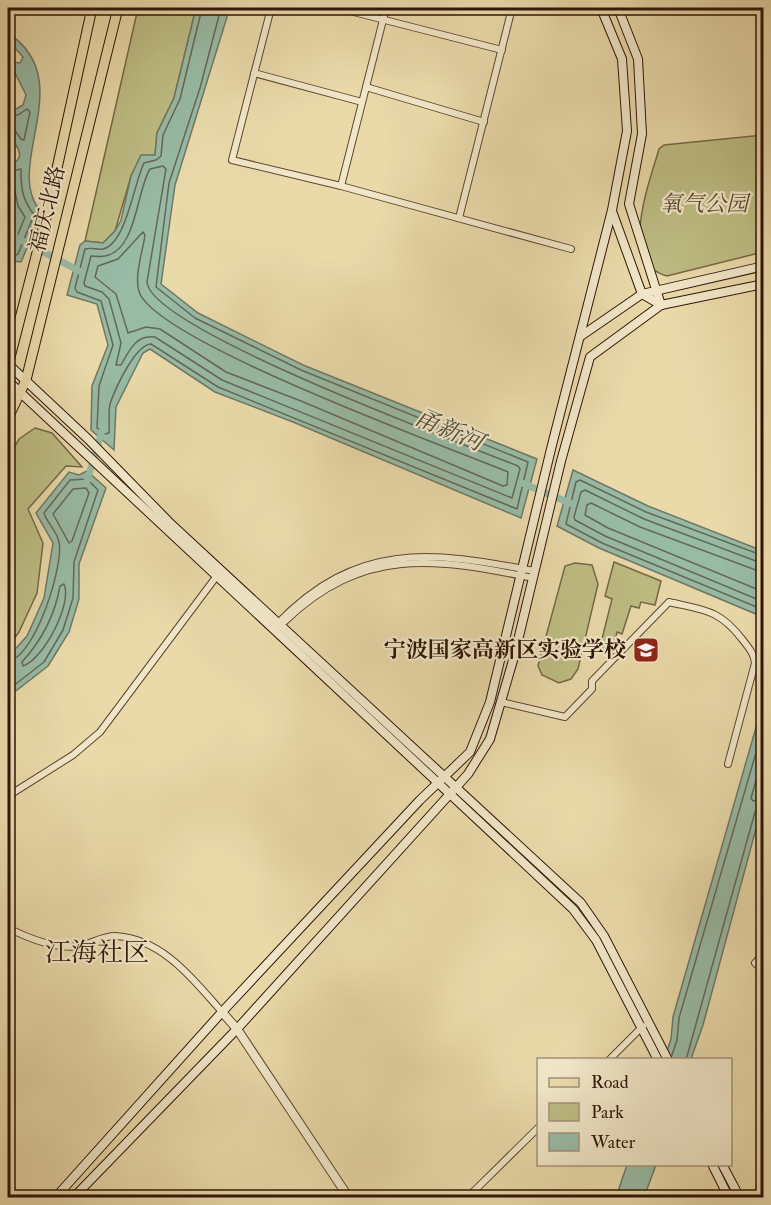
<svg xmlns="http://www.w3.org/2000/svg" width="771" height="1205" viewBox="0 0 771 1205" font-family="'IM FELL Double Pica','Noto Serif SC',serif">
<style>
.green{fill:#bebd84;stroke:#766846;stroke-width:1.5}
.water{fill:#98bba6;stroke:#6e7867;stroke-width:1.5}
.lines{fill:none;stroke-linecap:round;stroke-linejoin:round}
.shore{stroke:#646857;stroke-width:1.5}
.canal{stroke:#98bba6;stroke-width:7}
.minor-casing{stroke:#5e4630;stroke-width:8}
.tertiary-casing{stroke:#5e4630;stroke-width:10}
.secondary-casing{stroke:#2f1408;stroke-width:10}
.primary-casing{stroke:#2f1408;stroke-width:11}
.minor{stroke:#f1e7c8;stroke-width:6}
.tertiary{stroke:#f1e7c8;stroke-width:8}
.secondary{stroke:#f1e7c8;stroke-width:8}
.primary{stroke:#eadaaa;stroke-width:9}
.labels{text-anchor:middle;dominant-baseline:central;stroke-width:4.5;stroke-linejoin:round;paint-order:stroke}
.park-label{font-size:22px;font-style:italic;fill:#5a472d;stroke:#f1e7c8}
.street-label{font-size:22px;fill:#2f1408;stroke:#f1e7c8}
.poi-label{font-size:22px;font-weight:bold;fill:#2f1408;stroke:#f1e7c8;text-anchor:end}
.water-label{font-size:24px;font-style:italic;fill:#544e3f;stroke:#f1e7c8}
.quarter-label{font-size:26px;fill:#2f1408;stroke:#f1e7c8}
</style>
<rect width="100%" height="100%" fill="#eadaaa"/>
<filter id="stains"><feTurbulence type="fractalNoise" baseFrequency=".00333" numOctaves="4"/><feColorMatrix values="0 0 0 0 .2 0 0 0 0 .09 0 0 0 0 .02 0 0 0 .5 -.17"/></filter>
<radialGradient id="worn" r=".72"><stop offset=".6" stop-color="#630" stop-opacity="0"/><stop offset="1" stop-color="#630" stop-opacity=".3"/></radialGradient>
<!-- green -->
<g class="green">
<path d="M138 8H196L174 98 157 133 155 155 141 156 131 176 115 231 103 243 85 241Z"/>
<path d="M763 135V252L667 276C617 263 650 181 659 149L664 145Z"/>
<path d="M35 428 52 433 82 467 66 466 28 509 43 543 37 593 19 632 8 647V458L19 439Z"/>
<path d="M614 562 661 581 655 605 641 602 639 608 631 606 622 634 617 632 612 654 599 651 612 599 605 596Z"/>
<path d="M575 563 592 565 598 584 578 669 571 679 559 683 542 675 538 666 565 566Z"/>
</g>
<!-- water -->
<g class="water">
<path d="M196 8H227V17L175 185 161 284 198 313 303 365 537 459 521 518 293 422 215 392 150 349 143 353 116 407 114 450 91 430 92 386 108 345 97 304 67 295 80 245 85 241 103 243 115 231 121 220 131 176 141 155H155L157 133 174 98Z"/>
<path d="M8 33C81 81 0 168 42 213L21 262 13 261 8 267V166C33 157 10 141 8 129 6 123 7 115 8 109H16L23 105 26 95 15 73 8 65V55L13 62 20 63 23 57 8 40Z"/>
<path d="M573 470 648 506 763 551V617L599 548 557 526Z"/>
<path d="M87 471 106 488 79 564V599L69 632 48 666 8 697V657L27 636 44 598 53 543 36 513 69 472 79 475Z"/>
<path d="M763 703V803L703 1025 691 1059 664 1060 671 1039 673 1017Z"/>
<path d="M627 1165H656L644 1197H616Z"/>
</g>
<g class="lines">
<!-- shore -->
<g class="shore">
<path d="M202 8 180 99 163 135 161 156 156 160 144 163C134 183 126 244 103 249 97 250 91 247 85 249L75 288 77 292 101 301 113 345 99 386 97 428 105 434 109 433C110 424 108 413 110 404 115 389 135 345 151 344L218 387 517 509 528 462 301 370 195 318 156 287 169 183 200 88 221 8"/>
<path d="M8 115H18L27 109 30 112 24 140 21 139 14 129 8 128"/>
<path d="M163 166 166 169 147 282C150 329 466 445 518 466L520 469 512 498 222 380 155 337C136 334 129 351 121 365H116L121 343 109 299 102 292 85 286 84 283 91 256C96 256 101 257 105 256 137 250 136 192 150 169Z"/>
<path d="M8 172 21 169C21 190 22 198 34 215L18 254 8 259"/>
<path d="M8 179 13 181 18 206 25 217 13 246 8 249"/>
<path d="M143 232 145 235C143 251 133 278 140 294 164 344 445 446 508 472L507 485 503 486 301 401 226 372 160 329 146 327 128 333 116 294 95 277 98 266 118 259Z"/>
<path d="M86 488 89 493 72 541 69 543 53 514 73 489Z"/>
<path d="M764 556 646 512 580 480 576 482 566 524 602 543 764 610"/>
<path d="M764 564 644 519 585 490 581 492 574 517 575 520 605 536 764 602"/>
<path d="M764 573 640 527 591 503 587 505 585 515 608 528 764 592"/>
<path d="M64 584C73 603 43 660 23 666L22 662C42 640 55 615 60 586Z"/>
<path d="M8 661C35 658 64 565 59 542 57 531 47 523 44 513L70 480 87 479 98 490 74 562 73 598 63 630 44 662 8 690"/>
<path d="M764 753 751 798 753 801 764 799"/>
<path d="M672 1055 677 1040 679 1018 764 725"/>
<path d="M686 1060 755 812 764 807"/>
</g>
<!-- canal -->
<g class="canal">
<path d="M8 233 81 272"/>
<path d="M87 481 102 431"/>
<path d="M522 483 572 504"/>
</g>
<defs>
<g id="minor">
<path d="M271 8 232 160 341 186 571 249"/>
<path d="M338 8 502 50"/>
<path d="M603 11 612 8"/>
<path d="M254 73 362 102"/>
<path d="M366 87 484 122"/>
<path d="M341 186 386 8"/>
<path d="M459 218 512 8"/>
<path d="M284 622C363 546 435 558 533 578"/>
<path d="M277 624C357 541 431 551 534 571"/>
<path d="M501 702 565 717 592 689V681L669 602C703 610 719 609 742 639 748 647 754 653 755 663L728 764"/>
<path d="M8 796 73 755 100 732 219 573"/>
<path d="M8 928C28 938 56 950 79 946 91 944 102 936 115 936 162 938 194 980 222 1012"/>
<path d="M764 953 755 963 764 971"/>
<path d="M609 1060 643 1026"/>
<path d="M467 1198 538 1128"/>
</g>
<path id="tertiary" d="M222 1012 237 1029 349 1198"/>
<g id="secondary">
<path d="M618 8 638 59 642 134 629 204 661 305"/>
<path d="M612 211 642 294 661 305"/>
<path d="M581 336 642 294 764 266"/>
<path d="M8 364 88 439 171 524 581 903 604 936 668 1060"/>
<path d="M8 381 573 909 596 940 658 1060"/>
<path d="M712 1164 729 1198"/>
<path d="M722 1164 740 1198"/>
<path d="M55 1198 222 1012 420 800 470 752 490 702 551 449 612 210 627 131 622 59 601 8"/>
<path d="M73 1198 237 1029 468 774 490 739 514 657 561 461 590 357 661 305 764 284"/>
</g>
<g id="primary">
<path d="M8 365 47 214 92 8"/>
<path d="M8 418 26 380 118 8"/>
</g>
</defs>
<!-- minor casing -->
<use href="#minor" class="minor-casing"/>
<!-- tertiary casing -->
<use href="#tertiary" class="tertiary-casing"/>
<!-- secondary casing -->
<use href="#secondary" class="secondary-casing"/>
<!-- primary casing -->
<use href="#primary" class="primary-casing"/>
<!-- minor -->
<use href="#minor" class="minor"/>
<!-- tertiary -->
<use href="#tertiary" class="tertiary"/>
<!-- secondary -->
<use href="#secondary" class="secondary"/>
<!-- primary -->
<use href="#primary" class="primary"/>
</g>
<!-- icons -->
<defs>
<symbol id="school-square" viewBox="-11 -11 22 22"><rect x="-9" y="-9" width="18" height="18" rx="4" fill="#8f2418" stroke="#f1e7c8"/><path d="M0-5L7-2L0 1L-7-2ZM-4 1L0 2.5L4 1V4Q0 6-4 4Z" fill="#fff"/></symbol>
</defs>
<g fill-rule="evenodd">
<use href="#school-square" x="631" y="635" width="30" height="30"/>
</g>
<g class="labels">
<!-- park labels -->
<g class="park-label">
<text x="704" y="204">氧气公园</text>
</g>
<!-- street labels -->
<g class="street-label">
<text transform="translate(47 209) rotate(-76)">福庆北路</text>
</g>
<!-- poi labels -->
<g class="poi-label">
<text x="626" y="650">宁波国家高新区实验学校</text>
</g>
<!-- water labels -->
<g class="water-label">
<text transform="translate(449 430) rotate(23)">甬新河</text>
</g>
<!-- quarter labels -->
<g class="quarter-label">
<text x="97" y="953">江海社区</text>
</g>
</g>
<!-- margin -->
<rect width="771" height="1205" fill="none" stroke="#eadaaa" stroke-width="30"/>
<rect x="9" y="9" width="753" height="1187" fill="none" stroke="#2f1408" stroke-width="3"/>
<rect x="15" y="15" width="741" height="1175" fill="none" stroke="#2f1408" stroke-width="1.5"/>
<!-- legend -->
<rect x="537" y="1058" width="195" height="108" fill="#f1e7c8" stroke="#a3937b" stroke-width="1.5"/>
<rect x="549" y="1078" width="30" height="9" fill="#eadaaa" stroke="#a3937b" stroke-width="1.5"/>
<text x="591" y="1088" font-size="18" fill="#2f1408">Road</text>
<rect x="549" y="1103" width="30" height="18" fill="#bebd84" stroke="#a3937b" stroke-width="1.5"/>
<text x="591" y="1118" font-size="18" fill="#2f1408">Park</text>
<rect x="549" y="1133" width="30" height="18" fill="#98bba6" stroke="#a3937b" stroke-width="1.5"/>
<text x="591" y="1148" font-size="18" fill="#2f1408">Water</text>
<rect width="100%" height="100%" filter="url(#stains)"/>
<rect width="100%" height="100%" fill="url(#worn)"/>
</svg>
